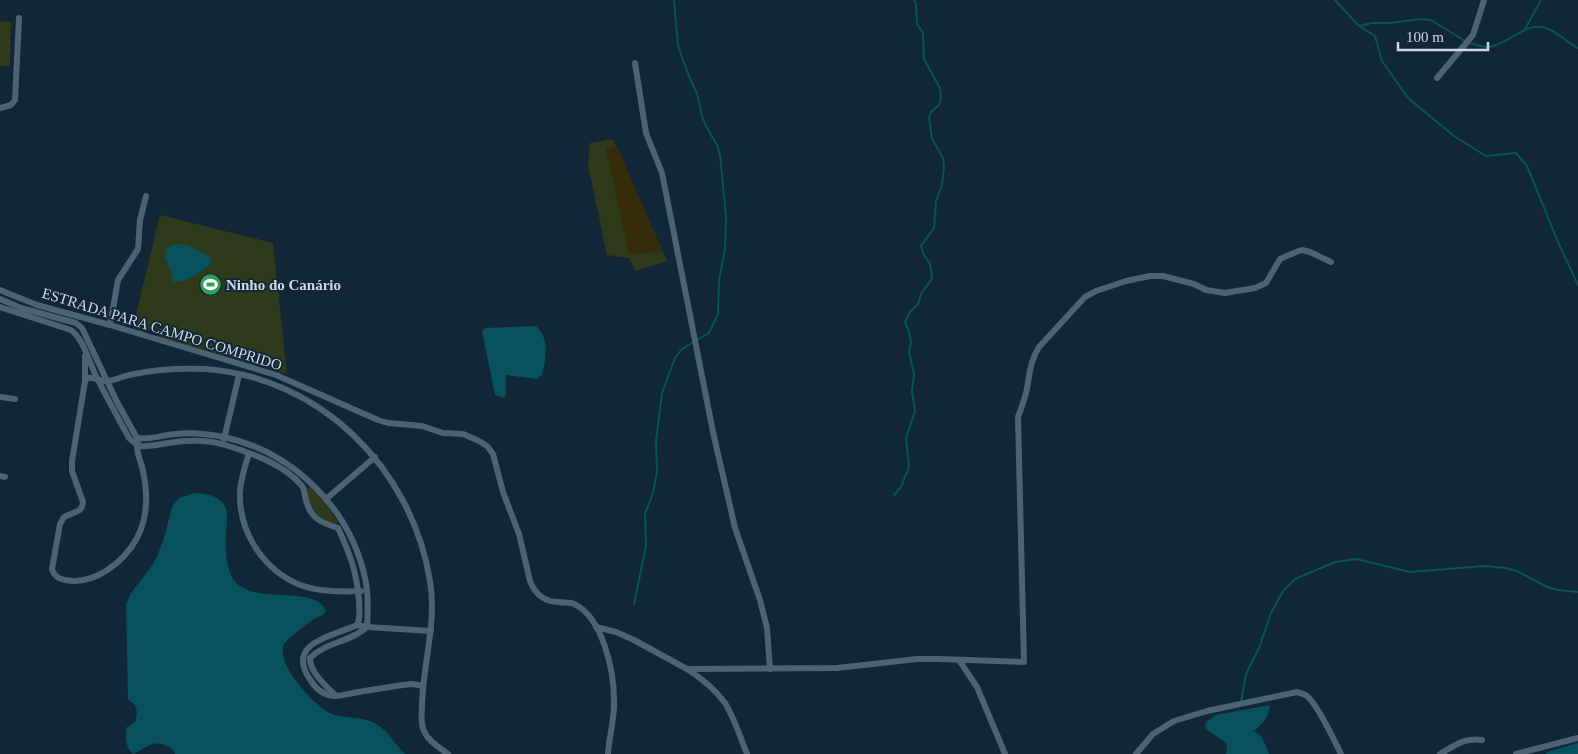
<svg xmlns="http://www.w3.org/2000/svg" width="1578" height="754" viewBox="0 0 1578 754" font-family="Georgia,serif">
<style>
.green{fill:#2e3a1a}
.sand{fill:#342c0b}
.water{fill:#08525d}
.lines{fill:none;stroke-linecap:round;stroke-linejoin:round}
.stream{stroke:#08525d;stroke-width:2}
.street{stroke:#4c6376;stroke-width:6}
.labels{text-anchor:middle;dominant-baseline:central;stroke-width:4;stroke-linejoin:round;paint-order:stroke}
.poi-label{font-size:15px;font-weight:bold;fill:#cddae5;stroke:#112738;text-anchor:start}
.street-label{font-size:15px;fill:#cddae5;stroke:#112738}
</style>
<rect width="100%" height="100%" fill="#112738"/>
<!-- green -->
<g class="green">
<path d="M0 21 11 22 10 66H0Z"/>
<path d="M613 139 667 261 636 271 629 258 607 255 588 165 590 143Z"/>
<path d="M160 215 273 243 287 374 160 337 153 330 143 332 133 327Z"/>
<path d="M309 487H312L325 502 338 522 336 524 333 523C317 517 307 506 307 489Z"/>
</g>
<!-- sand -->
<path class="sand" d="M617 146 663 252 629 254 606 149Z"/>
<!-- water -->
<g class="water">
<path d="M177 244C192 245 198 250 210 257L211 264C202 271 186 283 174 282 171 277 172 273 170 269 166 260 163 257 167 248Z"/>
<path d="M536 326C550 339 546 358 542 375L537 379 506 375V395L504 398 495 395 482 331 485 328Z"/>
<path d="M195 493C208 493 223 497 227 511 227 531 223 554 230 573 245 611 313 581 326 611 323 616 319 616 314 619 308 623 287 639 284 644 275 663 312 703 328 712 342 720 361 715 376 724 389 731 395 745 405 754H175C173 750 171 748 167 746 153 739 145 749 133 754 125 747 126 738 126 728L135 722C138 713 138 704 128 700L126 604 131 593 151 567 157 557 165 535 172 507 179 498Z"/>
<path d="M1270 705C1269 717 1263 723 1254 731L1262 737 1269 754H1226L1227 744 1205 728 1206 722 1216 715Z"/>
<path d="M1578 743V754H1546L1547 752Z"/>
</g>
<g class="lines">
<!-- stream -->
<g class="stream">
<path d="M1335 0 1359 26 1375 36 1382 61 1408 98 1454 136 1486 156 1516 153 1527 166 1558 242 1578 285"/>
<path d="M1359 26 1372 23H1390L1421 19 1431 20 1465 41"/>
<path d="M1525 29 1541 0"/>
<path d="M1469 43C1474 44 1482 47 1488 47 1508 45 1521 25 1541 27 1556 29 1565 42 1578 48"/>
<path d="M894 495 901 487 909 467 906 438 915 411 912 391 914 374 909 352 911 342 909 331 905 322 910 312 918 304 921 294 931 280 932 275 930 264 924 255 921 246 934 228 936 201 942 185 944 168 943 158 932 139 929 117 931 112 939 105 941 99 940 88 924 59 923 33 917 24 916 3 914 0"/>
<path d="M634 604 646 546 645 514 653 493 657 472 656 441 662 393 675 358 682 349 709 333 718 314 719 280 725 249 726 216 720 155 717 145 706 126 702 116 697 93 691 81 683 60 678 45 674 0"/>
<path d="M1241 702 1246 674 1259 648 1271 613 1283 591 1295 579 1335 562 1356 559 1410 572 1484 566 1506 568 1517 571 1547 587 1558 590 1578 592"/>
</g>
<!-- street -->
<g class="street">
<path d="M635 63 646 133 662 173 713 432 735 528 760 600 767 628 770 669"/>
<path d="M1437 78 1473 35 1484 0"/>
<path d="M0 108 11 105 15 100 19 18"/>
<path d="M0 290 37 305 110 325 276 375 378 420 388 423 422 426 443 433 463 434 479 441 487 446 493 454 503 492 519 534 530 581C535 594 544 602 559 602 563 603 570 602 574 604 603 617 614 672 614 700 615 718 609 736 608 754"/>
<path d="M0 299 21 308 76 323 82 328 117 402 137 438C149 440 163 435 175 434 191 432 209 434 224 437 293 452 350 508 365 578 369 593 368 611 367 627 351 642 326 642 310 658 309 671 326 686 335 695"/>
<path d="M0 307 71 330C85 341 89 363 97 378 107 398 118 418 129 438 132 441 136 445 141 446 150 447 160 444 168 443 187 440 206 439 225 445 251 453 284 464 302 486 305 490 304 495 306 500 310 518 322 523 338 528 350 554 357 573 359 601 359 609 361 617 357 625 331 637 284 643 311 681 317 690 324 696 336 696 343 696 351 693 359 692 376 689 394 686 412 684L423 686"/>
<path d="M110 325 118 280 138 249 140 220 146 196"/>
<path d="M85 356V381L72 461V471L83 502C83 513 72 512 64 517L60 524 52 569C54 576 58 579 65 580 94 586 124 562 137 538 148 517 148 494 143 471 141 461 135 451 138 441"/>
<path d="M85 381 87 378C94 376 101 382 108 381 117 380 125 375 134 374 158 369 181 368 205 369 321 377 412 469 430 581 437 623 423 663 422 705 422 713 420 723 424 731 428 741 440 748 448 754"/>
<path d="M0 397 15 399"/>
<path d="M224 439 239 375"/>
<path d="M249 453C245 466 241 478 240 491 238 531 263 570 300 585 319 592 341 592 361 591"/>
<path d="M0 476 5 477"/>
<path d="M326 499 375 457"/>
<path d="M357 625 367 627 431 631"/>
<path d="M596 627 616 632 634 640 687 669 837 668 917 659H938L1024 662 1018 417C1021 409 1024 401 1026 393 1030 376 1029 363 1039 347L1085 297 1096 291 1126 281 1150 276H1163L1194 284 1206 290 1225 293 1255 288 1266 283 1280 259 1296 252 1302 250 1310 252 1331 262"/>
<path d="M959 660 977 687 1005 754"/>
<path d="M687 669C701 678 715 689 725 703 735 719 740 737 747 754"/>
<path d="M1136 754 1153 734 1174 721 1207 711 1297 692C1301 693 1305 694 1308 697 1319 707 1334 740 1341 754"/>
<path d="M1440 754C1454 746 1465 737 1482 740"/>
<path d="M1516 754 1578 738"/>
</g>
</g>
<!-- icons -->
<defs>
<symbol id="stadium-disc" viewBox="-11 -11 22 22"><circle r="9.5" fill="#2e9e5b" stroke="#112738"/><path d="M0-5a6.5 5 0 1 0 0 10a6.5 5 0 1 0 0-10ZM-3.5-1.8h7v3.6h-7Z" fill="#fff"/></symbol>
</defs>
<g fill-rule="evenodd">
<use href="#stadium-disc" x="198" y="272" width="25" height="25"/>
</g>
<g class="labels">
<!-- poi labels -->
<g class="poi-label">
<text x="226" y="285">Ninho do Canário</text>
</g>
<!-- street labels -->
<g class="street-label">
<text transform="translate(162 329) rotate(17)">ESTRADA PARA CAMPO COMPRIDO</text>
</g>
</g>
<!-- scale -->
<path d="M1398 42v8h90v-8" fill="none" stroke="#cddae5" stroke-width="2.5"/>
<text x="1406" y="42" font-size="15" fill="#cddae5" stroke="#112738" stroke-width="4" paint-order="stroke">100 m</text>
</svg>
